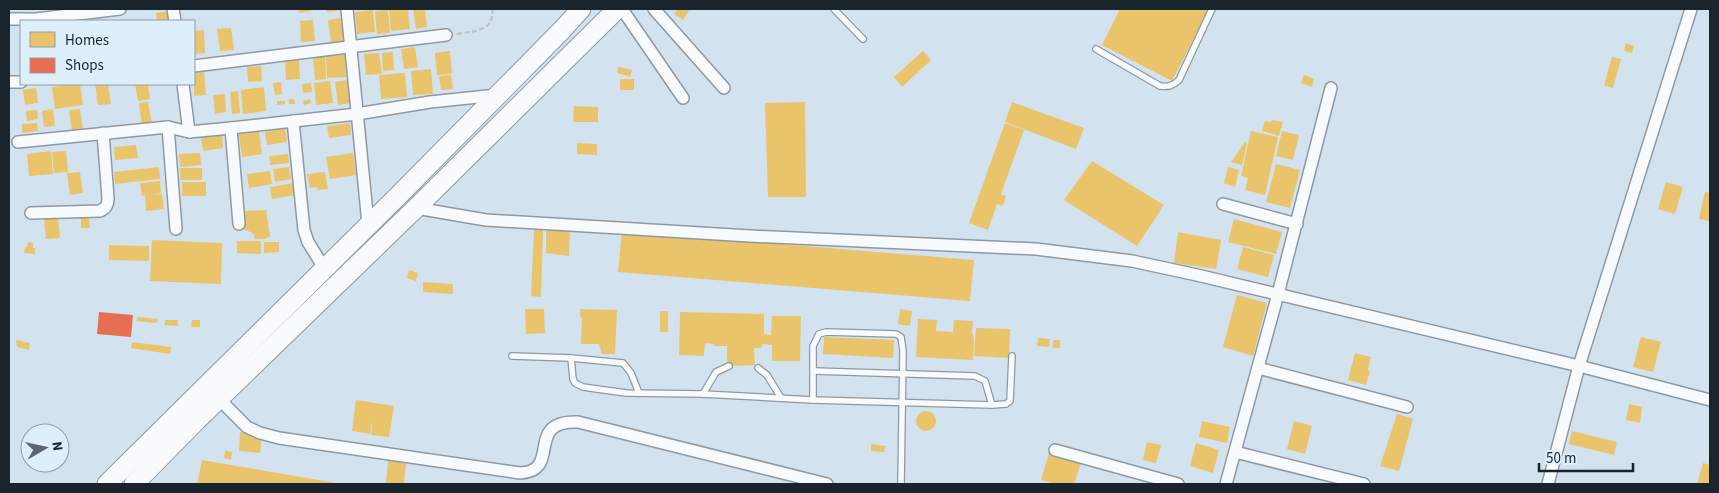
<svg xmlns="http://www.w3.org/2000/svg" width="1719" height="493" viewBox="0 0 1719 493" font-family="'Source Sans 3',sans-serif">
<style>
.homes{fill:#e9c46a}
.shops{fill:#e76f51}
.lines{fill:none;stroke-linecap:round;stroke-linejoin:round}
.service-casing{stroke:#8e99a3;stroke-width:8}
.minor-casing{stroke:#8e99a3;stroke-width:14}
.trunk-casing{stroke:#8e99a3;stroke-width:21}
.path{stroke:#c0c5ca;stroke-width:2.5;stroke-dasharray:5 2.5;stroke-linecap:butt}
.service{stroke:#f8fbfd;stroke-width:5.5}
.minor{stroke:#f8fbfd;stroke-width:11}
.trunk{stroke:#f8fbfd;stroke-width:19}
</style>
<rect width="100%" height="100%" fill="#d3e2ef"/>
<!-- homes -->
<g class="homes">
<path d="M298 9H311V11L299 13Z"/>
<path d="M326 9H337V11L326 12Z"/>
<path d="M395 9H408L410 29 391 31 389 10Z"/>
<path d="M413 9H425L427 27 416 29Z"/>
<path d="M678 9H690L683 20 674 14Z"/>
<path d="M1120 9H1209L1172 81 1102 45Z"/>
<path d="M373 10 375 32 357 34 355 12Z"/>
<path d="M388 10 390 33 377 34 375 11Z"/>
<path d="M170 11 171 21H157L156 13Z"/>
<path d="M341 18 344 41 331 42 328 20Z"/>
<path d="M313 20 315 41 301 42 300 21Z"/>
<path d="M231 28 234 50 220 51 217 29Z"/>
<path d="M204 30 205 53 194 54V31Z"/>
<path d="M1626 43 1634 46 1632 53 1624 51Z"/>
<path d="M415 47 418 67 404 69 401 49Z"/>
<path d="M450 51 452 74 437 75 435 53Z"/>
<path d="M923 51 931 60 902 87 894 77Z"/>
<path d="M393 52 394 70 383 71 382 53Z"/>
<path d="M379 53 382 74 366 75 364 54Z"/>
<path d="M345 55 346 77 327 78 326 56Z"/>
<path d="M313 56H325L326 79 315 80Z"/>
<path d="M1612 57 1621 59 1613 88 1604 85Z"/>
<path d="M299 60 300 79 286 80 285 61Z"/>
<path d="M261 66 262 81 248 82 247 67Z"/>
<path d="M618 67 632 70 630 77 617 73Z"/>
<path d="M431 69 433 94 413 95 411 71Z"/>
<path d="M204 72 206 95 194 96V73Z"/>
<path d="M405 73 407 97 381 99 379 75Z"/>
<path d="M451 75 453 89 441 90 439 76Z"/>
<path d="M1304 75 1314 79 1312 87 1301 83Z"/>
<rect x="620" y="79" width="14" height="11"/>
<path d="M348 80 351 103 338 105 335 82Z"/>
<path d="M330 81 333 103 316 105 314 83Z"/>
<path d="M281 82 282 94 275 95 273 83Z"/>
<path d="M311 83 312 92 303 93 302 84Z"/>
<path d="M72 84H80L83 105 55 109 52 87Z"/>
<path d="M95 84H108L111 104 98 105Z"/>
<path d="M135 84H148L150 99 138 101Z"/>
<path d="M264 87 266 111 243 114 241 90Z"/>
<path d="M36 88 38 103 25 105 23 90Z"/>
<path d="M238 91 240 113 232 114 230 92Z"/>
<path d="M225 94 226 112 215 114 213 95Z"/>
<path d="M289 99H294L295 104H289Z"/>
<path d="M310 99 311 103 304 105 303 101Z"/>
<path d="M277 101H285V104L277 105Z"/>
<path d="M148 102 152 124 142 125 139 103Z"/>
<path d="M805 102 806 197H768L765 103Z"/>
<path d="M1012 102 1084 128 1076 149 1005 122Z"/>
<path d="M574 106 598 107V122H573Z"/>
<path d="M53 109 55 126 44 127 42 111Z"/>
<path d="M80 109 83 130 72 131 69 110Z"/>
<path d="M37 110 38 119 27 121 26 111Z"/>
<path d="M1273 120 1283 122 1279 136 1262 131 1265 121 1270 122Z"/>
<path d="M37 123 38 131 22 133V124Z"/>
<path d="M350 123 351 135 329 138 327 126Z"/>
<path d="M1005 123 1024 130 1001 194 1006 196 1003 206 997 204 988 230 969 223Z"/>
<path d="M285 128 287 142 267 145 265 132Z"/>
<path d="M259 131 262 154 242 157 239 134Z"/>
<path d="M1251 131 1278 137 1265 195 1245 190 1248 178 1241 176Z"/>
<path d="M1282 131 1299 135 1293 160 1276 156Z"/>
<path d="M222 135 223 148 203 151 201 137Z"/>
<path d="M1245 142 1247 144 1242 165 1231 162Z"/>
<path d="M577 143 597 144V155L577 154Z"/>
<path d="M136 145 138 158 115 160 114 147Z"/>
<path d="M51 151 53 174 29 176 27 154Z"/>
<path d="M66 151 68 172 54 173 52 152Z"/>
<path d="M200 153 201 165 180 167 179 154Z"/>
<path d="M353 153 356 175 330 179 326 157Z"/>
<path d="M288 154 289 163 270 165 269 156Z"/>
<path d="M1092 161 1164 205 1137 246 1064 200Z"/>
<path d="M1276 164 1300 170 1290 208 1266 202Z"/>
<path d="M159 167 160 179 115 184 114 172Z"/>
<path d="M289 167 291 179 275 182 273 169Z"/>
<path d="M1228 167 1239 170 1235 187 1224 183Z"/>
<rect x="180" y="168" width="22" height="12"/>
<path d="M270 171 272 184 249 188 247 174Z"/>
<path d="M80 172 83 193 70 195 67 173Z"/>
<path d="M325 172 328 189 318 190 317 187 310 188 307 174Z"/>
<path d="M160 181 161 193 150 195 162 194 164 209 146 211 145 195 142 196 140 183Z"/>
<rect x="182" y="182" width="24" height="14"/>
<path d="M1666 182 1683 187 1675 214 1658 209Z"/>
<path d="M294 183 295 195 272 199 270 187Z"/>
<path d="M1705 192 1710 193V221L1699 219Z"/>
<path d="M266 210 270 236 265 239H255L254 234 244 229 243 211Z"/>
<path d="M58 217 60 238 46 239 44 218Z"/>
<path d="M81 218H89L90 228H81Z"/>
<path d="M1234 219 1282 232 1276 254 1228 242Z"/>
<path d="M546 225 570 228 569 256 546 253Z"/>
<path d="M534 230H543L541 297 531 296Z"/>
<path d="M622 231 974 260 970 301 618 272Z"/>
<path d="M1178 232 1221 240 1216 269 1174 263Z"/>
<path d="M152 240 222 243 221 284 150 281Z"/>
<path d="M237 241H261V254L237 253Z"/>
<path d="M28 242 33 243V248H35V254L24 253 25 247H27Z"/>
<path d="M264 242H279V252L264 253Z"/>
<path d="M109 245 149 246V261L109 260Z"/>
<path d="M1243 247 1274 255 1268 277 1237 269Z"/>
<path d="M409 270 418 273 416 281 407 278Z"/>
<path d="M423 282 453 284V294L423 292Z"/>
<path d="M1237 295 1267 303 1253 356 1223 347Z"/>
<path d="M525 309H544L545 333 526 334Z"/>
<path d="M580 309 617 310 615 354H602L599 344H581L582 318 580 316Z"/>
<path d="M900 309 912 311 910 326 898 324Z"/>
<rect x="660" y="311" width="8" height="21"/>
<path d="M680 312 764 314V334L771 335 772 316H801L800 361H772V345L763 344 761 348H754L755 365 727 366V346H715L713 344 705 343 704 356 679 355Z"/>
<path d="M138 317 158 319 157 323 136 321Z"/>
<path d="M918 319 937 320 936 331 953 332 954 320 973 321 972 332 974 340 973 360 916 357Z"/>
<path d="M166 320H178V326L164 325Z"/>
<path d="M192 320H200V327H191Z"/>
<path d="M976 328 1010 329 1009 358 974 356Z"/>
<path d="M824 337 894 340 893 358 823 354Z"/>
<path d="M1641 337 1661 342 1653 372 1633 367Z"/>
<path d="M1038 338 1050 339 1049 347 1037 346Z"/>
<path d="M16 340 30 343 29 350 17 347Z"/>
<rect x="1053" y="340" width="7" height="8"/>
<path d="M132 342 171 347 170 354 131 348Z"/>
<path d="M1355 353 1371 357 1368 370 1370 371 1366 385 1348 380Z"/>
<path d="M356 400 394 406 389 437 371 435 373 416 370 434 352 431Z"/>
<path d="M1629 404 1642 407 1640 423 1626 420Z"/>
<circle cx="926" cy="421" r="10"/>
<path d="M1397 414 1413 419 1399 471 1380 466Z"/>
<path d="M1202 421 1230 427 1227 443 1199 437Z"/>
<path d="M1294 421 1312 426 1305 454 1287 449Z"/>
<path d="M1572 431 1617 442 1614 455 1569 444Z"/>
<path d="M240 432 262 435 260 453 239 451Z"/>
<path d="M1147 442 1161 445 1156 463 1143 460Z"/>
<path d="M1196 443 1219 450 1213 473 1190 466Z"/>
<path d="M871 444 885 446 884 452 871 451Z"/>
<path d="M225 451 232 452 231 460 224 458Z"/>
<path d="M1049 453 1081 463 1074 484H1056L1041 480Z"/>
<path d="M202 460 336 483V484H197Z"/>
<path d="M388 461 406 463 404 484H386Z"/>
<path d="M1703 463 1710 465V484H1697Z"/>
</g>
<!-- shops -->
<path class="shops" d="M99 312 133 315 131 337 97 334Z"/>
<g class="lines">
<defs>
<g id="service">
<path d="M834 9 863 39"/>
<path d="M1096 49 1160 86C1168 87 1173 86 1179 80L1212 9"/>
<path d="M512 356 571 358 623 363 631 373 639 393"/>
<path d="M571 358 573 379 575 383 583 387 626 393 703 394 813 400 992 405 1006 404 1010 401 1012 356"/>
<path d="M758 368 767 375 781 398"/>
<path d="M814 371 975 376 985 381 992 405"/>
<path d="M703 394 716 372 729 366"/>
<path d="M813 400V346L819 334 826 332 896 334 901 337 903 351 901 484"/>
</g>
<g id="minor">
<path d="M173 9 175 21"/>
<path d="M347 9 368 224"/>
<path d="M622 9 683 98"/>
<path d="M654 9 724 88"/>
<path d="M9 19H36L120 9"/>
<path d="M194 66 446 35"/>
<path d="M9 82H21"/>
<path d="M183 84 189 132"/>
<path d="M293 121 304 230 308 242 324 268"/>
<path d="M168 127 176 229"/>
<path d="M231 128 239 224"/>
<path d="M18 142 168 127 189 132 231 128 357 114 430 102 497 95"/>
<path d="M1223 204 1297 224"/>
<path d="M416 208 486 220 750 236 1036 249 1132 261 1197 275 1579 366 1710 400"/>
<path d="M31 213 100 211C106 208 108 205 108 198L103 133"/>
<path d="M1258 368 1407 407"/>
<path d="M219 399 247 427 260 433 279 438 520 473C563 471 523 420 578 422L827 484"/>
<path d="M1055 450 1178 484"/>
<path d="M1235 452 1364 484"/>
<path d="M1226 484 1278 294 1331 88"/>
<path d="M1548 484 1579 366 1691 9"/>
</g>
<g id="trunk">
<path d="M107 484 397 197 562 30 581 9"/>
<path d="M134 484 196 421 416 208 617 9"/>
</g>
</defs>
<!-- service casing -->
<use href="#service" class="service-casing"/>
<!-- minor casing -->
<use href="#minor" class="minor-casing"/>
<!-- trunk casing -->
<use href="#trunk" class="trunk-casing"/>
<!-- path -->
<path class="path" d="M457 34C475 31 495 31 492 9"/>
<!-- service -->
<use href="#service" class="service"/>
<!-- minor -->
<use href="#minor" class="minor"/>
<!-- trunk -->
<use href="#trunk" class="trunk"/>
</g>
<!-- border -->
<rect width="1719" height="493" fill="none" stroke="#1a242c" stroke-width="20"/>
<!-- legend -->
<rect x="20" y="20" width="175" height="65" fill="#deeffc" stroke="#909ea9"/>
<rect x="30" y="32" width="25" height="15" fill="#e9c46a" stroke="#909ea9"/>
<text x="65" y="45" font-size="15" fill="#1a242c">Homes</text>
<rect x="30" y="58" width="25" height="15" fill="#e76f51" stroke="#909ea9"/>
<text x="65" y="70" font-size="15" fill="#1a242c">Shops</text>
<!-- north arrow -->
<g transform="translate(45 448) rotate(81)"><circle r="24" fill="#deeffc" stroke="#909ea9"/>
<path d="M0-4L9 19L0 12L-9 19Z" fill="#5b6670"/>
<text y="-8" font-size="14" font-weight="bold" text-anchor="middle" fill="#1a242c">N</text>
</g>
<!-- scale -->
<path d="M1539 463v8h94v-8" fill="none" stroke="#1a242c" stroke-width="2.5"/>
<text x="1546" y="463" font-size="15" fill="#1a242c" stroke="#deeffc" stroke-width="4" paint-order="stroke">50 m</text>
</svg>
